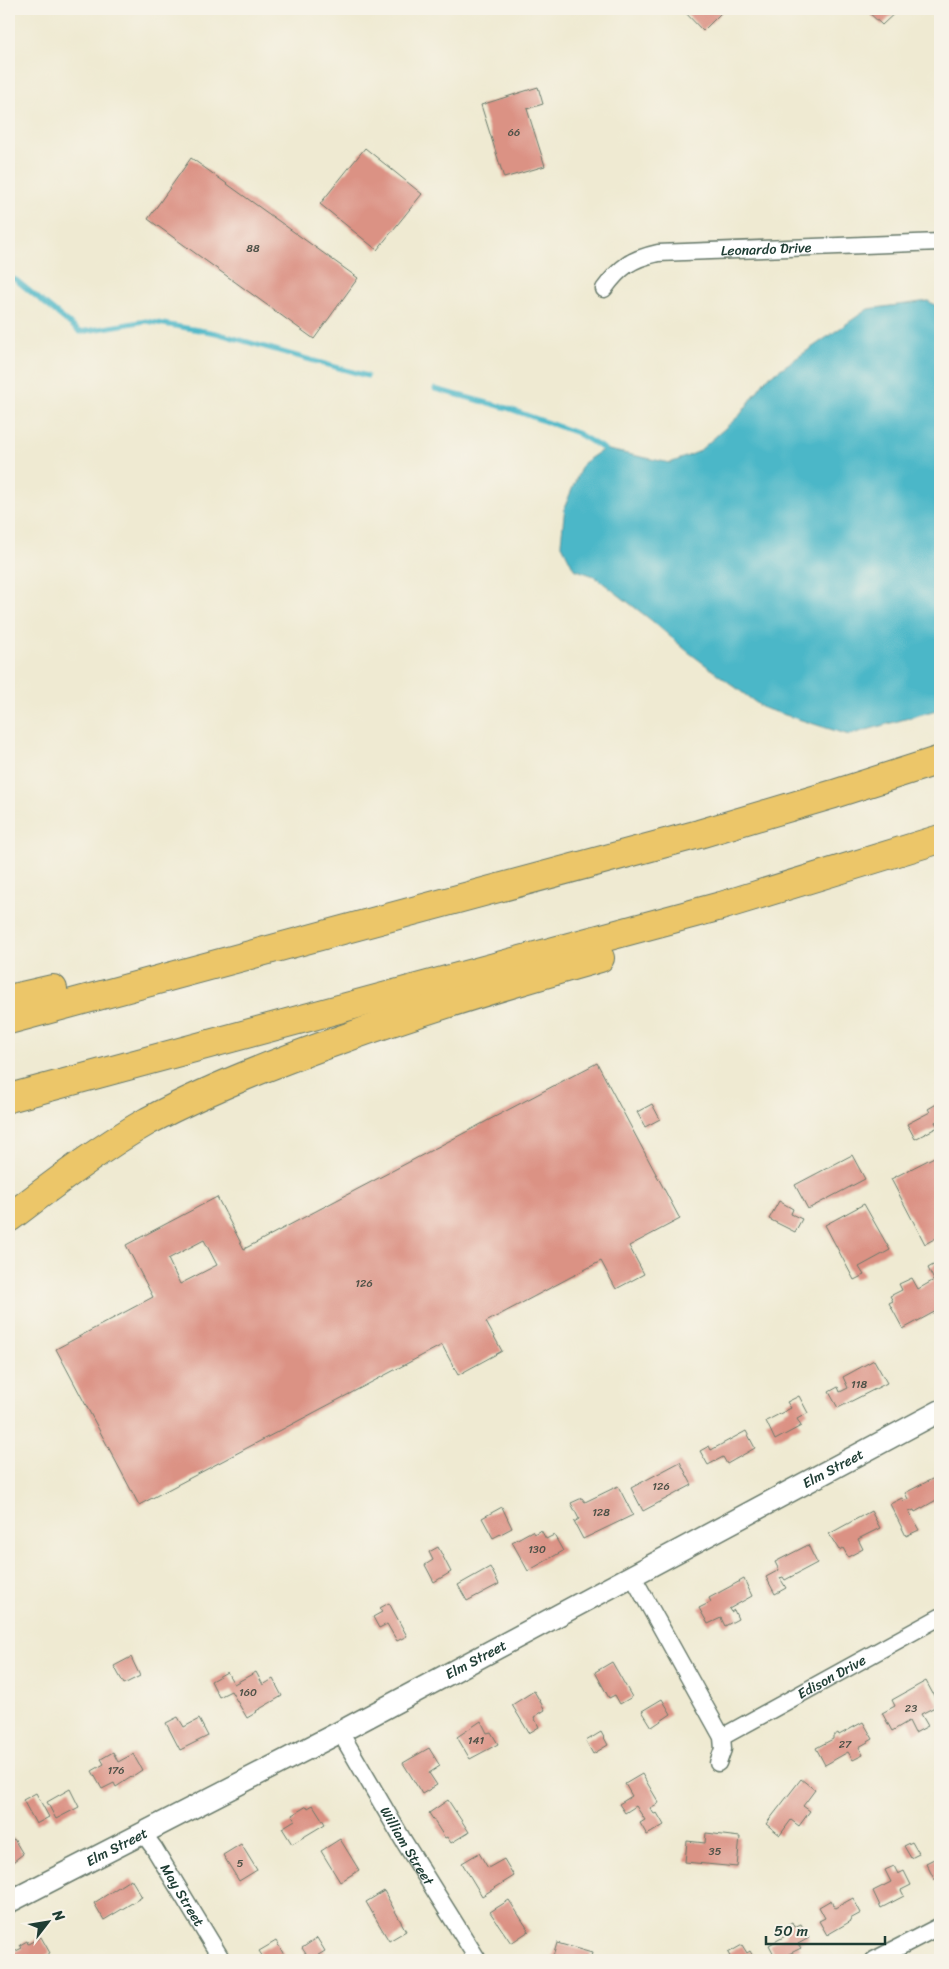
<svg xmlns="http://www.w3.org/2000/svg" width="949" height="1969" viewBox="0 0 949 1969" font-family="Sriracha,sans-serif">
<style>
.water{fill:#4bb7c8;stroke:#357a7e}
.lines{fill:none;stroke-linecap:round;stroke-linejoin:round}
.stream{stroke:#4bb7c8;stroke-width:5}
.building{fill:#db9284;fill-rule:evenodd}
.minor-casing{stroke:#687a6b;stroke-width:19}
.tertiary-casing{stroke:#687a6b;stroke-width:24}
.motorway-casing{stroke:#687a6b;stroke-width:30}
.minor{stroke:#fff;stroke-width:16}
.tertiary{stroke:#fff;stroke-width:21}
.motorway{stroke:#ecc669;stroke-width:28}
.labels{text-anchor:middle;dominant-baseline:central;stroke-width:5;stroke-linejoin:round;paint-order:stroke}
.number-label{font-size:11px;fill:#4e5248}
.street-label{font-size:14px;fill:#1f3d34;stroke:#f7f3e8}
</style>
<rect width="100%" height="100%" fill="#f7f3e8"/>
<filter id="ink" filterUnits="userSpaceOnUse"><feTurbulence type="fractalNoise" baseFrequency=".02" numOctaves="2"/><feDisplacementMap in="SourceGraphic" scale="10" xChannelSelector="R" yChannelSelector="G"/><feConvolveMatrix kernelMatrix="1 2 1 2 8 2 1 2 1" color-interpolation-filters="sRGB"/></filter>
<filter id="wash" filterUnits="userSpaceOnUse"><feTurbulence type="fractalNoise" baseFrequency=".0096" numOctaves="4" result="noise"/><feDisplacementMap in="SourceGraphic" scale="20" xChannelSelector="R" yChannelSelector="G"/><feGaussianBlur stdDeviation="1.12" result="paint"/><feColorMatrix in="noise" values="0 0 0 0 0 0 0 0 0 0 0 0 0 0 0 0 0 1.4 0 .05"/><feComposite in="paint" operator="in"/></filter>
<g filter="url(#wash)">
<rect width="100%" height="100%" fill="#efead2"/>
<!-- water -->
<path class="water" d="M928 301 940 308V709L849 735 763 708 687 651 651 620 594 576 574 569 561 543 565 506 583 463 604 449 670 463 698 452 740 415 766 379 868 309Z"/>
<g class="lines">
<!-- stream -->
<g class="stream">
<path d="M9 277 16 280 80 332 146 321 216 333 367 376"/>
<path d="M435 389 507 408 577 433 604 449"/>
</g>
</g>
<g id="blocks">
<!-- building -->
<g class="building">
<path d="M682 9H725L703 31Z"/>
<path d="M865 9H899L882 25Z"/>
<path d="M538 87 543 104 527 109 545 166 504 178 481 105Z"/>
<path d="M365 148 422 194 377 250 320 204Z"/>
<path d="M191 158 358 278 314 339 148 219Z"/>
<path d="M597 1063 680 1219 629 1246 644 1274 616 1289 601 1261 486 1322 502 1351 458 1375 442 1345 139 1505 56 1349 153 1297 126 1245 217 1197 244 1249ZM204 1240 217 1265 180 1284 168 1259Z"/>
<path d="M940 1102V1119L935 1122 938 1127 915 1139 907 1124 930 1112 928 1109Z"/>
<path d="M652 1104 660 1119 645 1127 637 1112Z"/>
<path d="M940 1154V1236L925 1244 891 1179Z"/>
<path d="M852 1155 865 1179 808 1209 795 1185Z"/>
<path d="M779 1201 793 1209 791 1214 802 1219 795 1232 769 1219Z"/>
<path d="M864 1204 890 1250 859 1267 864 1275 854 1280 825 1225Z"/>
<path d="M940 1261V1309L903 1329 889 1303 893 1301 890 1296 902 1290 899 1284 912 1278 918 1289 934 1280 928 1268Z"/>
<path d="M874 1360 887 1383 838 1408 829 1392 838 1387 840 1392 848 1388 843 1377Z"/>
<path d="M799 1396 808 1413 797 1419 801 1426 775 1440 766 1421 791 1408 787 1402Z"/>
<path d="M746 1431 755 1448 727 1464 723 1457 708 1465 700 1451 709 1446 711 1450Z"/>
<path d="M680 1462 692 1485 643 1511 631 1488Z"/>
<path d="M936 1477 940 1486V1498L915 1512 914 1510 909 1512 919 1530 906 1536 890 1504 902 1498 903 1501 908 1499 905 1493Z"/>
<path d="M618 1486 633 1515 583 1539 574 1522 579 1519 571 1503 582 1498 585 1502Z"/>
<path d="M502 1507 512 1528 493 1538 482 1518Z"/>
<path d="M871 1511 880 1528 858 1539 863 1549 848 1557 843 1548 839 1550 829 1534Z"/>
<path d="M541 1530 546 1539 554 1535 563 1551 528 1571 512 1542 532 1531 534 1534Z"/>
<path d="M808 1545 817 1563 785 1580 783 1577 780 1578 786 1588 775 1594 766 1577 779 1570 775 1562Z"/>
<path d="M438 1547 451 1572 434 1582 425 1565 433 1560 429 1552Z"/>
<path d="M490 1567 499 1584 467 1601 458 1585Z"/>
<path d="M744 1579 752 1596 729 1609 731 1612 734 1610 738 1619 725 1626 721 1618 708 1624 699 1608 711 1602 709 1598Z"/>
<path d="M389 1603 407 1636 397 1641 387 1624 379 1628 373 1617 382 1612 380 1608Z"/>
<path d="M131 1657 140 1676 124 1684 114 1666Z"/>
<path d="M612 1662 632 1697 620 1704 615 1695 609 1698 595 1672Z"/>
<path d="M227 1672 234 1684 256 1672 263 1685 273 1679 282 1696 256 1711 257 1712 247 1718 231 1691 219 1697 211 1681Z"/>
<path d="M926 1681 939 1705 921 1714 928 1726 915 1733 909 1721 892 1731 882 1713 895 1706 892 1700Z"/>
<path d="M534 1691 545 1710 534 1717 539 1727 529 1733 512 1705Z"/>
<path d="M662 1699 671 1714 652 1727 642 1711Z"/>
<path d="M178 1717 184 1727 199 1719 208 1736 180 1750 166 1723Z"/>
<path d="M481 1721 487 1733 491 1732 498 1744 470 1759 457 1737Z"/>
<path d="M863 1722 873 1739 859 1747 863 1755 853 1760 848 1752 825 1765 816 1748 833 1739V1736L838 1733 839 1735Z"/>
<path d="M601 1732 608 1745 593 1754 586 1741Z"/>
<path d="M429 1748 440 1766 429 1773 437 1785 422 1794 403 1763Z"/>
<path d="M113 1752 118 1762 133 1754 142 1770 116 1787 114 1783 102 1789 92 1771 104 1764 101 1759Z"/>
<path d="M642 1774 659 1803 650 1808 654 1814 657 1813 664 1825 647 1835 640 1823 645 1820 636 1806 625 1813 619 1804 632 1796 625 1784Z"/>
<path d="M801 1779 815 1790 803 1806 810 1811 799 1826 791 1820 780 1835 766 1824Z"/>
<path d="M70 1789 79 1807 56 1819 47 1802Z"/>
<path d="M36 1793 49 1817 36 1824 23 1800Z"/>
<path d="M448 1800 469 1832 451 1843 447 1837 445 1838 429 1813Z"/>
<path d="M313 1805 325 1824 292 1844 282 1828 295 1820 292 1815 307 1806 308 1808Z"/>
<path d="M706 1833 740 1837 737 1867 685 1862 687 1841 705 1843Z"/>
<path d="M14 1839 23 1854 9 1865V1842Z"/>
<path d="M340 1839 359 1870 340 1882 321 1851Z"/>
<path d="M912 1842 919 1854 911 1858 904 1846Z"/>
<path d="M241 1844 257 1870 239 1881 223 1855Z"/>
<path d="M479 1853 488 1868 504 1859 514 1876 482 1896 462 1863Z"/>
<path d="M940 1856V1878L935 1881 926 1863Z"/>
<path d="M894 1866 898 1874 904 1871 911 1885 901 1890 904 1896 881 1908 873 1891 891 1882 885 1870Z"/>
<path d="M131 1879 142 1897 104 1920 94 1903Z"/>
<path d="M384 1891 406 1931 389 1941 366 1902Z"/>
<path d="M853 1898 861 1913 850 1919 851 1921 827 1935 819 1921 825 1918 819 1907 831 1900 835 1908Z"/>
<path d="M509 1900 529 1931 511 1943 490 1912Z"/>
<path d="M792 1922 794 1927 801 1924 809 1938 798 1944 801 1948 777 1960 769 1945 787 1935 783 1927Z"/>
<path d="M41 1937 50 1953 38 1960 21 1959 14 1960 10 1954 22 1948 20 1945 27 1941 28 1944Z"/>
<path d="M317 1938 325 1951 310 1960 302 1948Z"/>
<path d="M276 1941 287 1960H265L259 1951Z"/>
<path d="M557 1943 592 1953 590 1960H552Z"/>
<path d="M742 1945 747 1953 750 1951 755 1960H732L728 1953Z"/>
</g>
</g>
</g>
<g filter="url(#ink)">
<use href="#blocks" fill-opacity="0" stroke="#687a6b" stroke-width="1"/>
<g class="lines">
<defs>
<g id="minor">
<path id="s1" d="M604 289C620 267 631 259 658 253L940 242"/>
<path d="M632 1575 722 1737 723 1749 718 1763"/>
<path id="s2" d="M340 1732 403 1840 478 1960"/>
<path id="s3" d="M722 1737 940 1617"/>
<path id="s4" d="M142 1832 154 1848 222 1960"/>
<path d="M874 1960 940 1926"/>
</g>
<g id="tertiary">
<path id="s5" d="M9 1902 340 1732 940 1411"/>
</g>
<g id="motorway">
<path d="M9 999 53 989"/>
<path d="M9 1020 699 834 834 794 940 760"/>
<path d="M9 1098 721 906 940 839"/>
<path d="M9 1218C54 1184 99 1149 148 1121 210 1088 274 1063 340 1040 425 1009 512 983 600 958"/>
</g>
</defs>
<!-- minor casing -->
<use href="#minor" class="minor-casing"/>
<!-- tertiary casing -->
<use href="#tertiary" class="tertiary-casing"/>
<!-- motorway casing -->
<use href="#motorway" class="motorway-casing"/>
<!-- minor -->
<use href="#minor" class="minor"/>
<!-- tertiary -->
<use href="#tertiary" class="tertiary"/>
<!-- motorway -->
<use href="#motorway" class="motorway"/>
</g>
</g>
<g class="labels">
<!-- number labels -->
<g class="number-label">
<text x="514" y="132">66</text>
<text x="253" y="248">88</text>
<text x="364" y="1283">126</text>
<text x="859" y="1384">118</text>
<text x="661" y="1486">126</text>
<text x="601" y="1512">128</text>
<text x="537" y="1549">130</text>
<text x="248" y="1692">160</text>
<text x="911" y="1708">23</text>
<text x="476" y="1740">141</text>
<text x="845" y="1744">27</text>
<text x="116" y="1770">176</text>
<text x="715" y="1851">35</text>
<text x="240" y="1863">5</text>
</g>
<!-- street labels -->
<g class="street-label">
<text stroke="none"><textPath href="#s1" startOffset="175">Leonardo Drive</textPath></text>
<text stroke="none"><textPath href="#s5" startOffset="931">Elm Street</textPath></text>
<text stroke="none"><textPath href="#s5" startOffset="526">Elm Street</textPath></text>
<text stroke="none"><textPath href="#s3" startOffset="125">Edison Drive</textPath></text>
<text stroke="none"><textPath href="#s5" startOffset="121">Elm Street</textPath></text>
<text stroke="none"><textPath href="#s2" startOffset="132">William Street</textPath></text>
<text stroke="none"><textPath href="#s4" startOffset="75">May Street</textPath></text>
</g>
</g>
<!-- margin -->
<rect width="949" height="1969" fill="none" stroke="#f7f3e8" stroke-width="30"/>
<!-- north arrow -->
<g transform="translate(48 1922) rotate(59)" stroke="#f7f3e8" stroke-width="4" paint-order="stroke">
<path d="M0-4L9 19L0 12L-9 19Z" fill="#1f3d34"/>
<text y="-8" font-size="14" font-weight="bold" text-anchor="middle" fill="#1f3d34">N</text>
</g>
<!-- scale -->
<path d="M766 1936v8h119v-8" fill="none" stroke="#1f3d34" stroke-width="2.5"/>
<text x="774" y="1936" font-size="15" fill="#1f3d34" stroke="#f7f3e8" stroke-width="4" paint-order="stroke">50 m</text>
</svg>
